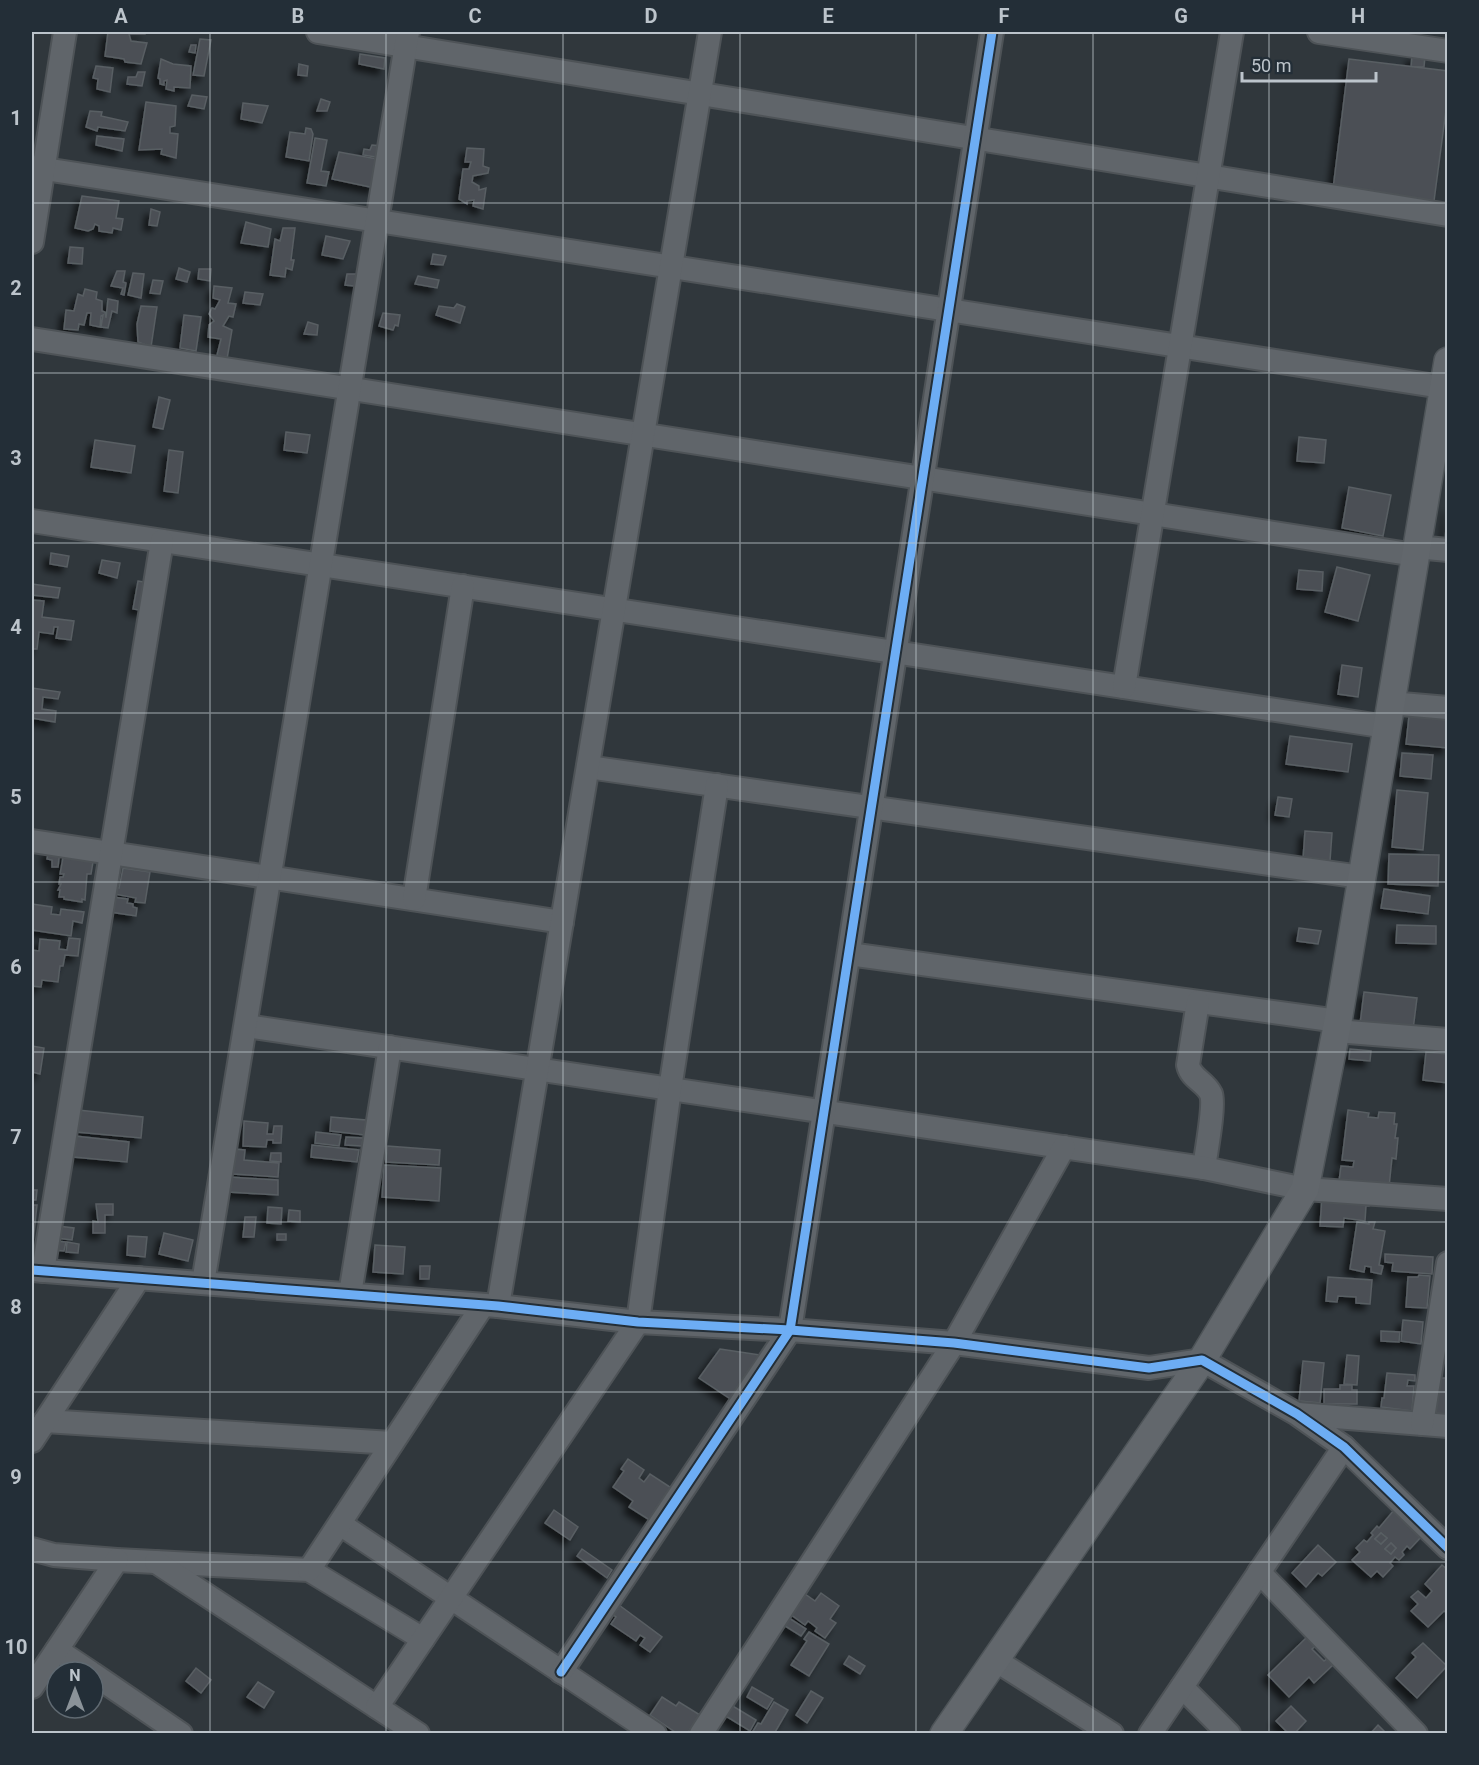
<svg xmlns="http://www.w3.org/2000/svg" width="1479" height="1765" viewBox="0 0 1479 1765" font-family="Roboto,sans-serif">
<style>
.building{fill:#4b5055;stroke:#595e63;stroke-width:1.5;fill-rule:evenodd;filter:url(#shadow)}
.lines{fill:none;stroke-linecap:round;stroke-linejoin:round}
.minor-casing{stroke:#4e5357;stroke-width:26}
.major-casing{stroke:#4e5458;stroke-width:30}
.minor{stroke:#60656a;stroke-width:22}
.major{stroke:#62676c;stroke-width:27}
.cycleway-casing{stroke:#232e37;stroke-width:13}
.cycleway{stroke:#6dadf4;stroke-width:9}
.grid{fill:none;stroke:#bcc4cb;stroke-width:1.5;stroke-opacity:0.55}
.neatline{fill:none;stroke:#bcc4cb;stroke-width:2}
.grid-label{font-size:20px;text-anchor:middle;font-weight:bold;fill:#bcc4cb}
</style>
<defs>
<filter id="shadow"><feDropShadow dx="-5.5" dy="5.5" stdDeviation="3" flood-color="#0009"/></filter>
</defs>
<rect width="100%" height="100%" fill="#30373c"/>
<!-- building -->
<g class="building">
<path d="M108 32H145V34H129L131 41 147 43 141 64 125 62 124 59 105 56Z"/>
<path d="M200 39 211 40 204 76 193 75Z"/>
<path d="M191 45H196L195 53 189 52Z"/>
<path d="M360 54 385 58 384 69 359 64Z"/>
<path d="M1412 56 1425 57 1424 67H1411Z"/>
<path d="M161 59 173 64 191 66 190 88 174 87V91L166 89 167 80 164 81V85L160 84V79L158 78Z"/>
<path d="M1349 59 1448 71V95L1434 201 1333 189Z"/>
<path d="M299 64 308 66 307 76 298 75Z"/>
<path d="M96 66 113 68 110 92 97 89 98 79 93 78Z"/>
<path d="M138 72H145L142 86 127 84 128 77H136Z"/>
<path d="M192 95 207 97 204 109 188 106Z"/>
<path d="M321 99 330 102 327 111H317Z"/>
<path d="M146 102 176 106 175 126 170 127V133L178 134 176 158 161 154 162 149 139 150Z"/>
<path d="M243 103 268 106 262 123 241 119Z"/>
<path d="M90 111 102 112 101 116 128 122 125 131 98 127 97 131 86 127Z"/>
<path d="M306 128 311 129 313 134 309 161 286 157 290 132 305 134Z"/>
<path d="M97 136 124 139 122 151 96 145Z"/>
<path d="M315 138 327 140 321 171 329 172 326 186 307 183Z"/>
<path d="M372 145 382 146V158L363 155 364 149 370 150Z"/>
<path d="M467 148 484 149 483 166 489 168 488 173 473 176 472 182 479 186V190L486 188 483 209 473 206 474 200 467 201V204L459 199 463 169H469L471 162H465Z"/>
<path d="M339 152 383 160 375 188 332 179Z"/>
<path d="M82 196 119 201 116 218 123 219 121 230 113 228 112 233 99 231V226L95 224 93 229 88 231 75 228Z"/>
<path d="M151 209 160 212 157 226 149 225Z"/>
<path d="M246 222 271 229 268 247 241 243Z"/>
<path d="M283 228H295L291 260H294L292 270 286 268 285 277 270 275 275 239 280 241Z"/>
<path d="M326 236 350 241 343 259 322 255Z"/>
<path d="M70 247 83 248 82 264 68 263Z"/>
<path d="M433 254 446 256 443 265 431 264Z"/>
<path d="M359 267 363 287 345 285 347 274H357Z"/>
<path d="M179 268 190 272 187 282 176 279Z"/>
<path d="M199 269H211L210 281 198 279Z"/>
<path d="M117 271H125L123 282 126 283 124 295 121 294 123 288 111 286Z"/>
<path d="M133 273 144 274 141 298 128 295Z"/>
<path d="M418 276 439 280 437 288 415 284Z"/>
<path d="M153 280 163 281 160 294 150 293Z"/>
<path d="M214 286 232 288 228 303 236 304 233 317 229 316 223 326 232 330 227 359 217 355 221 339 208 337 209 325 214 321 209 314 212 308 215 309 220 300 213 298Z"/>
<path d="M85 289 97 292 96 299 102 301V311L105 312 106 318 108 299 118 301 117 313 112 311 108 328 101 327 103 315 101 316 100 327 90 325 91 313H87L84 325 79 324 78 330 64 329 66 310 74 311 78 294 83 296Z"/>
<path d="M245 292 263 294 260 305 243 303Z"/>
<path d="M457 304 465 307 460 323 436 315 439 306 454 308Z"/>
<path d="M141 306 157 307 151 347 138 342 137 324Z"/>
<path d="M383 313 400 315 398 326 395 325 393 330 379 326Z"/>
<path d="M184 315 201 317 196 351 180 348Z"/>
<path d="M308 322 318 325 317 335 304 334Z"/>
<path d="M159 397 170 400 163 429 153 427Z"/>
<path d="M286 432 310 435 307 453 284 450Z"/>
<path d="M1299 437 1326 440 1324 463 1297 461Z"/>
<path d="M95 440 135 446 131 473 91 467Z"/>
<path d="M169 450 183 452 178 493 164 491Z"/>
<path d="M1349 487 1391 495 1383 536 1342 528Z"/>
<path d="M1448 506V541H1445Z"/>
<path d="M51 553 69 556 67 567 50 564Z"/>
<path d="M102 560 120 563 117 578 99 573Z"/>
<path d="M1337 567 1370 575 1358 621 1325 612Z"/>
<path d="M1299 570 1323 572 1322 591 1297 589Z"/>
<path d="M138 581 150 583 145 611 133 609Z"/>
<path d="M32 584 60 588 58 598 32 595Z"/>
<path d="M32 600 44 601 42 617 74 621 71 640 56 638 58 627H54L53 634 39 632 37 649H32Z"/>
<path d="M1342 665 1362 668 1358 697 1338 694Z"/>
<path d="M32 688 60 692 58 699 43 697 42 709 56 711 55 722 32 718Z"/>
<path d="M1409 716 1448 720V748L1406 744Z"/>
<path d="M1290 736 1352 744 1348 772 1286 764Z"/>
<path d="M1402 753 1433 755 1431 779 1400 776Z"/>
<path d="M1397 790 1428 793 1423 850 1392 847Z"/>
<path d="M1278 797 1292 799 1289 817 1275 815Z"/>
<path d="M1305 831 1332 833 1330 861 1303 859Z"/>
<path d="M49 849 60 850 58 867H52V860L47 859Z"/>
<path d="M64 852 90 858V861L93 862 91 874H87L85 900 82 899V902L64 899V897H59L60 890H58L61 884H59L60 877H63L64 874H60Z"/>
<path d="M1389 854 1439 855 1438 886 1388 884Z"/>
<path d="M123 868 150 872 145 903 135 902 136 898 114 894 115 887 119 888Z"/>
<path d="M1384 889 1430 896 1428 914 1381 908Z"/>
<path d="M112 897 128 899 127 903 133 904V907L137 908 136 916 110 912Z"/>
<path d="M32 904 52 907 51 914 60 915 61 909 84 912 82 923 73 921 71 936 32 930Z"/>
<path d="M1397 925 1436 926V944L1396 943Z"/>
<path d="M1299 928 1321 931 1318 944 1297 941Z"/>
<path d="M69 938 80 939 78 956 65 955 63 966H60L58 982 42 980 41 987 32 986V950L39 951 40 939 60 941 59 949 67 950Z"/>
<path d="M1364 992 1417 998 1413 1030 1360 1024Z"/>
<path d="M32 1046 44 1048 40 1074 32 1072Z"/>
<path d="M1350 1049 1371 1051 1370 1061 1349 1059Z"/>
<path d="M1426 1052 1448 1054V1083L1423 1080Z"/>
<path d="M78 1110 143 1117 141 1138 76 1132Z"/>
<path d="M1348 1110 1369 1113 1368 1117 1378 1118 1379 1112 1395 1113 1394 1124H1397L1395 1138H1398L1396 1159 1392 1158 1389 1187 1339 1181 1341 1166 1353 1167 1354 1161 1342 1160Z"/>
<path d="M331 1117 366 1120 365 1135 330 1131Z"/>
<path d="M244 1121 268 1123 267 1134H273L274 1126H282L281 1143H273V1140H267L266 1147 243 1146Z"/>
<path d="M316 1132 341 1135 339 1146 315 1143Z"/>
<path d="M75 1136 129 1142 127 1162 73 1157Z"/>
<path d="M346 1137 363 1138 362 1146 345 1145Z"/>
<path d="M312 1145 359 1150 357 1162 311 1157Z"/>
<path d="M387 1146 440 1150 439 1165 386 1162Z"/>
<path d="M234 1149 245 1150 244 1160 279 1163 278 1177 233 1174Z"/>
<path d="M271 1153H281V1162L270 1161Z"/>
<path d="M384 1165 441 1168 439 1201 382 1197Z"/>
<path d="M229 1177 278 1180V1195L228 1192Z"/>
<path d="M32 1190H37L36 1200H32Z"/>
<path d="M1322 1196 1369 1200V1206H1366L1365 1221 1344 1218 1343 1227 1320 1226Z"/>
<path d="M96 1204H113V1215H105V1233H93V1221L98 1222Z"/>
<path d="M32 1205H37L32 1251Z"/>
<path d="M268 1207 282 1208 281 1224 267 1223Z"/>
<path d="M289 1210 300 1211V1222L288 1221Z"/>
<path d="M245 1217H256L254 1237H243Z"/>
<path d="M1357 1222 1369 1224V1222H1375L1373 1229 1385 1231 1379 1265 1383 1266 1381 1274 1371 1272V1267L1365 1266 1364 1272 1350 1269Z"/>
<path d="M58 1226 74 1228 72 1240 56 1238Z"/>
<path d="M164 1233 193 1240 188 1261 159 1254Z"/>
<rect x="277" y="1234" width="9" height="6"/>
<path d="M128 1236 147 1237 145 1257 127 1255Z"/>
<path d="M55 1241 66 1242 64 1251 54 1250Z"/>
<path d="M67 1242 79 1244 78 1253 66 1252Z"/>
<path d="M375 1245 405 1247 403 1274 373 1272Z"/>
<path d="M1385 1254 1433 1257 1432 1274 1392 1271 1393 1263 1385 1262Z"/>
<path d="M420 1266H430L429 1279H420Z"/>
<path d="M1419 1275 1430 1276 1427 1308 1406 1307 1408 1277H1418Z"/>
<path d="M1328 1277 1372 1280 1370 1304 1356 1303V1297L1338 1296 1337 1302 1326 1301Z"/>
<path d="M1403 1320 1423 1322 1421 1344 1401 1341Z"/>
<path d="M1381 1331 1400 1332 1399 1342 1381 1341Z"/>
<path d="M720 1349 767 1356 735 1402 699 1378Z"/>
<path d="M1347 1355 1359 1356 1357 1385 1344 1384Z"/>
<path d="M1303 1361 1324 1363 1320 1403 1299 1401Z"/>
<path d="M1387 1373 1415 1375V1381L1408 1380 1407 1386H1414L1412 1411 1381 1407 1382 1398H1384Z"/>
<path d="M1438 1378H1448V1416L1436 1415Z"/>
<path d="M1340 1385H1352V1390H1357V1404H1324V1389H1340Z"/>
<path d="M628 1459 644 1470 639 1478 644 1482 650 1474 673 1489 651 1521 629 1507 633 1501 613 1487 624 1471 621 1469Z"/>
<path d="M554 1510 578 1527 570 1540 545 1523Z"/>
<path d="M1394 1510 1422 1536 1410 1549 1407 1546 1402 1552 1404 1555 1399 1560 1395 1557 1390 1563 1393 1566 1383 1577 1377 1571 1371 1577 1352 1560 1360 1552 1356 1548 1364 1540 1367 1542 1373 1535 1371 1533 1377 1526 1379 1528ZM1381 1533 1387 1538 1381 1544 1375 1539ZM1391 1543 1396 1548 1391 1554 1385 1549Z"/>
<path d="M1381 1533 1387 1538 1381 1544 1375 1539Z"/>
<path d="M1391 1543 1396 1548 1391 1554 1385 1549Z"/>
<path d="M1318 1545 1336 1562 1322 1576 1318 1573 1306 1587 1292 1573Z"/>
<path d="M582 1549 612 1570 607 1578 577 1556Z"/>
<path d="M1442 1565 1448 1570V1614L1444 1611 1428 1627 1411 1611 1418 1604 1411 1597 1418 1591 1426 1598 1432 1591 1425 1584Z"/>
<path d="M821 1593 839 1606 830 1619 836 1623 825 1638 815 1631 817 1628 808 1621 805 1625 790 1614 805 1594 815 1601Z"/>
<path d="M619 1605 662 1637 650 1652 640 1645 645 1638 640 1635 636 1641 611 1624 616 1617 612 1614Z"/>
<path d="M789 1618 806 1629 801 1636 785 1626Z"/>
<path d="M809 1632 829 1644 809 1676 791 1665 807 1641 804 1639Z"/>
<path d="M1307 1637 1316 1646 1312 1649 1324 1661 1328 1658 1334 1664 1314 1683 1309 1677 1289 1697 1268 1675Z"/>
<path d="M1423 1643 1447 1666 1417 1698 1396 1678 1416 1657 1412 1653Z"/>
<path d="M849 1656 865 1666 860 1674 844 1664Z"/>
<path d="M196 1668 211 1680 201 1693 186 1681Z"/>
<path d="M258 1682 274 1692 264 1708 247 1697Z"/>
<path d="M752 1687 773 1699 767 1709 747 1697Z"/>
<path d="M811 1691 823 1698 807 1723 796 1715Z"/>
<path d="M662 1697 676 1706 679 1702 700 1715 687 1734H678L650 1715Z"/>
<path d="M774 1702 788 1710 774 1734H758L753 1731 758 1723 761 1724Z"/>
<path d="M731 1705 756 1720 750 1731 724 1715Z"/>
<path d="M1291 1706 1306 1721 1294 1734H1289L1276 1721Z"/>
<path d="M1378 1725 1387 1734H1370Z"/>
</g>
<g class="lines">
<defs>
<g id="minor">
<path d="M318 32 1448 215"/>
<path d="M1319 32 1448 51"/>
<path d="M32 167 1448 388"/>
<path d="M32 242 65 32"/>
<path d="M32 339 1415 555"/>
<path d="M32 521 1387 727"/>
<path d="M1416 547 1448 550"/>
<path d="M1124 687 1232 32"/>
<path d="M1390 703 1448 708"/>
<path d="M588 767 1361 877"/>
<path d="M32 841 562 922"/>
<path d="M414 899 463 586"/>
<path d="M849 954 1338 1021"/>
<path d="M1198 1002 1188 1065C1191 1079 1205 1081 1211 1094 1215 1105 1206 1153 1204 1168"/>
<path d="M246 1026 1204 1168 1305 1189 1448 1199"/>
<path d="M1336 1031 1448 1040"/>
<path d="M32 1270 498 1306 638 1322 790 1330 954 1343 1149 1368 1202 1360 1297 1414 1344 1447 1448 1548"/>
<path d="M43 1271 162 541"/>
<path d="M203 1283 408 32"/>
<path d="M350 1294 390 1047"/>
<path d="M498 1306 710 32"/>
<path d="M1298 1414 1448 1426"/>
<path d="M45 1421 392 1443"/>
<path d="M1422 1424 1448 1263"/>
<path d="M32 1441 139 1278"/>
<path d="M340 1524 655 1734"/>
<path d="M32 1549 54 1555 117 1560 309 1570 423 1639"/>
<path d="M156 1562 418 1734"/>
<path d="M309 1570 483 1305"/>
<path d="M1259 1572 1416 1734"/>
<path d="M57 1650 90 1672"/>
<path d="M995 1660 1112 1734"/>
<path d="M561 1672 790 1330 992 32"/>
<path d="M93 1674 181 1734"/>
<path d="M32 1687 117 1560"/>
<path d="M1182 1687 1229 1734"/>
<path d="M377 1707 638 1322 670 1089 717 785"/>
<path d="M701 1734 954 1343 1064 1147"/>
<path d="M1150 1734 1344 1447"/>
</g>
<path id="major" d="M944 1734 1202 1360 1305 1189 1338 1021 1448 361"/>
</defs>
<!-- minor casing -->
<use href="#minor" class="minor-casing"/>
<!-- major casing -->
<use href="#major" class="major-casing"/>
<!-- minor -->
<use href="#minor" class="minor"/>
<!-- major -->
<use href="#major" class="major"/>
<defs>
<g id="cycleway">
<path d="M32 1270 498 1306 638 1322 790 1330 954 1343 1149 1368 1202 1360 1297 1414 1344 1447 1448 1548"/>
<path d="M561 1672 790 1330 992 32"/>
</g>
</defs>
<!-- cycleway casing -->
<use href="#cycleway" class="cycleway-casing"/>
<!-- cycleway -->
<use href="#cycleway" class="cycleway"/>
</g>
<!-- grid -->
<path class="grid" d="M210 32V1734M386 32V1734M563 32V1734M740 32V1734M916 32V1734M1093 32V1734M1269 32V1734M32 203H1448M32 373H1448M32 543H1448M32 713H1448M32 882H1448M32 1052H1448M32 1222H1448M32 1392H1448M32 1562H1448"/>
<!-- border -->
<rect width="1479" height="1765" fill="none" stroke="#232e37" stroke-width="66"/>
<!-- north arrow -->
<g transform="translate(75 1690)"><circle r="28" fill="#232e37" stroke="#606a72" stroke-width="1.5"/>
<path d="M0-4.5L10 22L0 15L-10 22Z" fill="#8b9399"/>
<text y="-9" font-size="16" font-weight="bold" text-anchor="middle" fill="#bcc4cb">N</text>
</g>
<!-- scale -->
<path d="M1242 72v9h134v-9" fill="none" stroke="#bcc4cb" stroke-width="3"/>
<text x="1251" y="72" font-size="18" fill="#bcc4cb" stroke="#232e37" stroke-width="4.5" paint-order="stroke">50 m</text>
<rect x="33" y="33" width="1413" height="1699" class="neatline"/>
<g class="grid-label">
<text x="121" y="23">A</text>
<text x="298" y="23">B</text>
<text x="475" y="23">C</text>
<text x="651" y="23">D</text>
<text x="828" y="23">E</text>
<text x="1004" y="23">F</text>
<text x="1181" y="23">G</text>
<text x="1358" y="23">H</text>
<text x="16" y="125">1</text>
<text x="16" y="295">2</text>
<text x="16" y="465">3</text>
<text x="16" y="634">4</text>
<text x="16" y="804">5</text>
<text x="16" y="974">6</text>
<text x="16" y="1144">7</text>
<text x="16" y="1314">8</text>
<text x="16" y="1484">9</text>
<text x="16" y="1654">10</text>
</g>
</svg>
